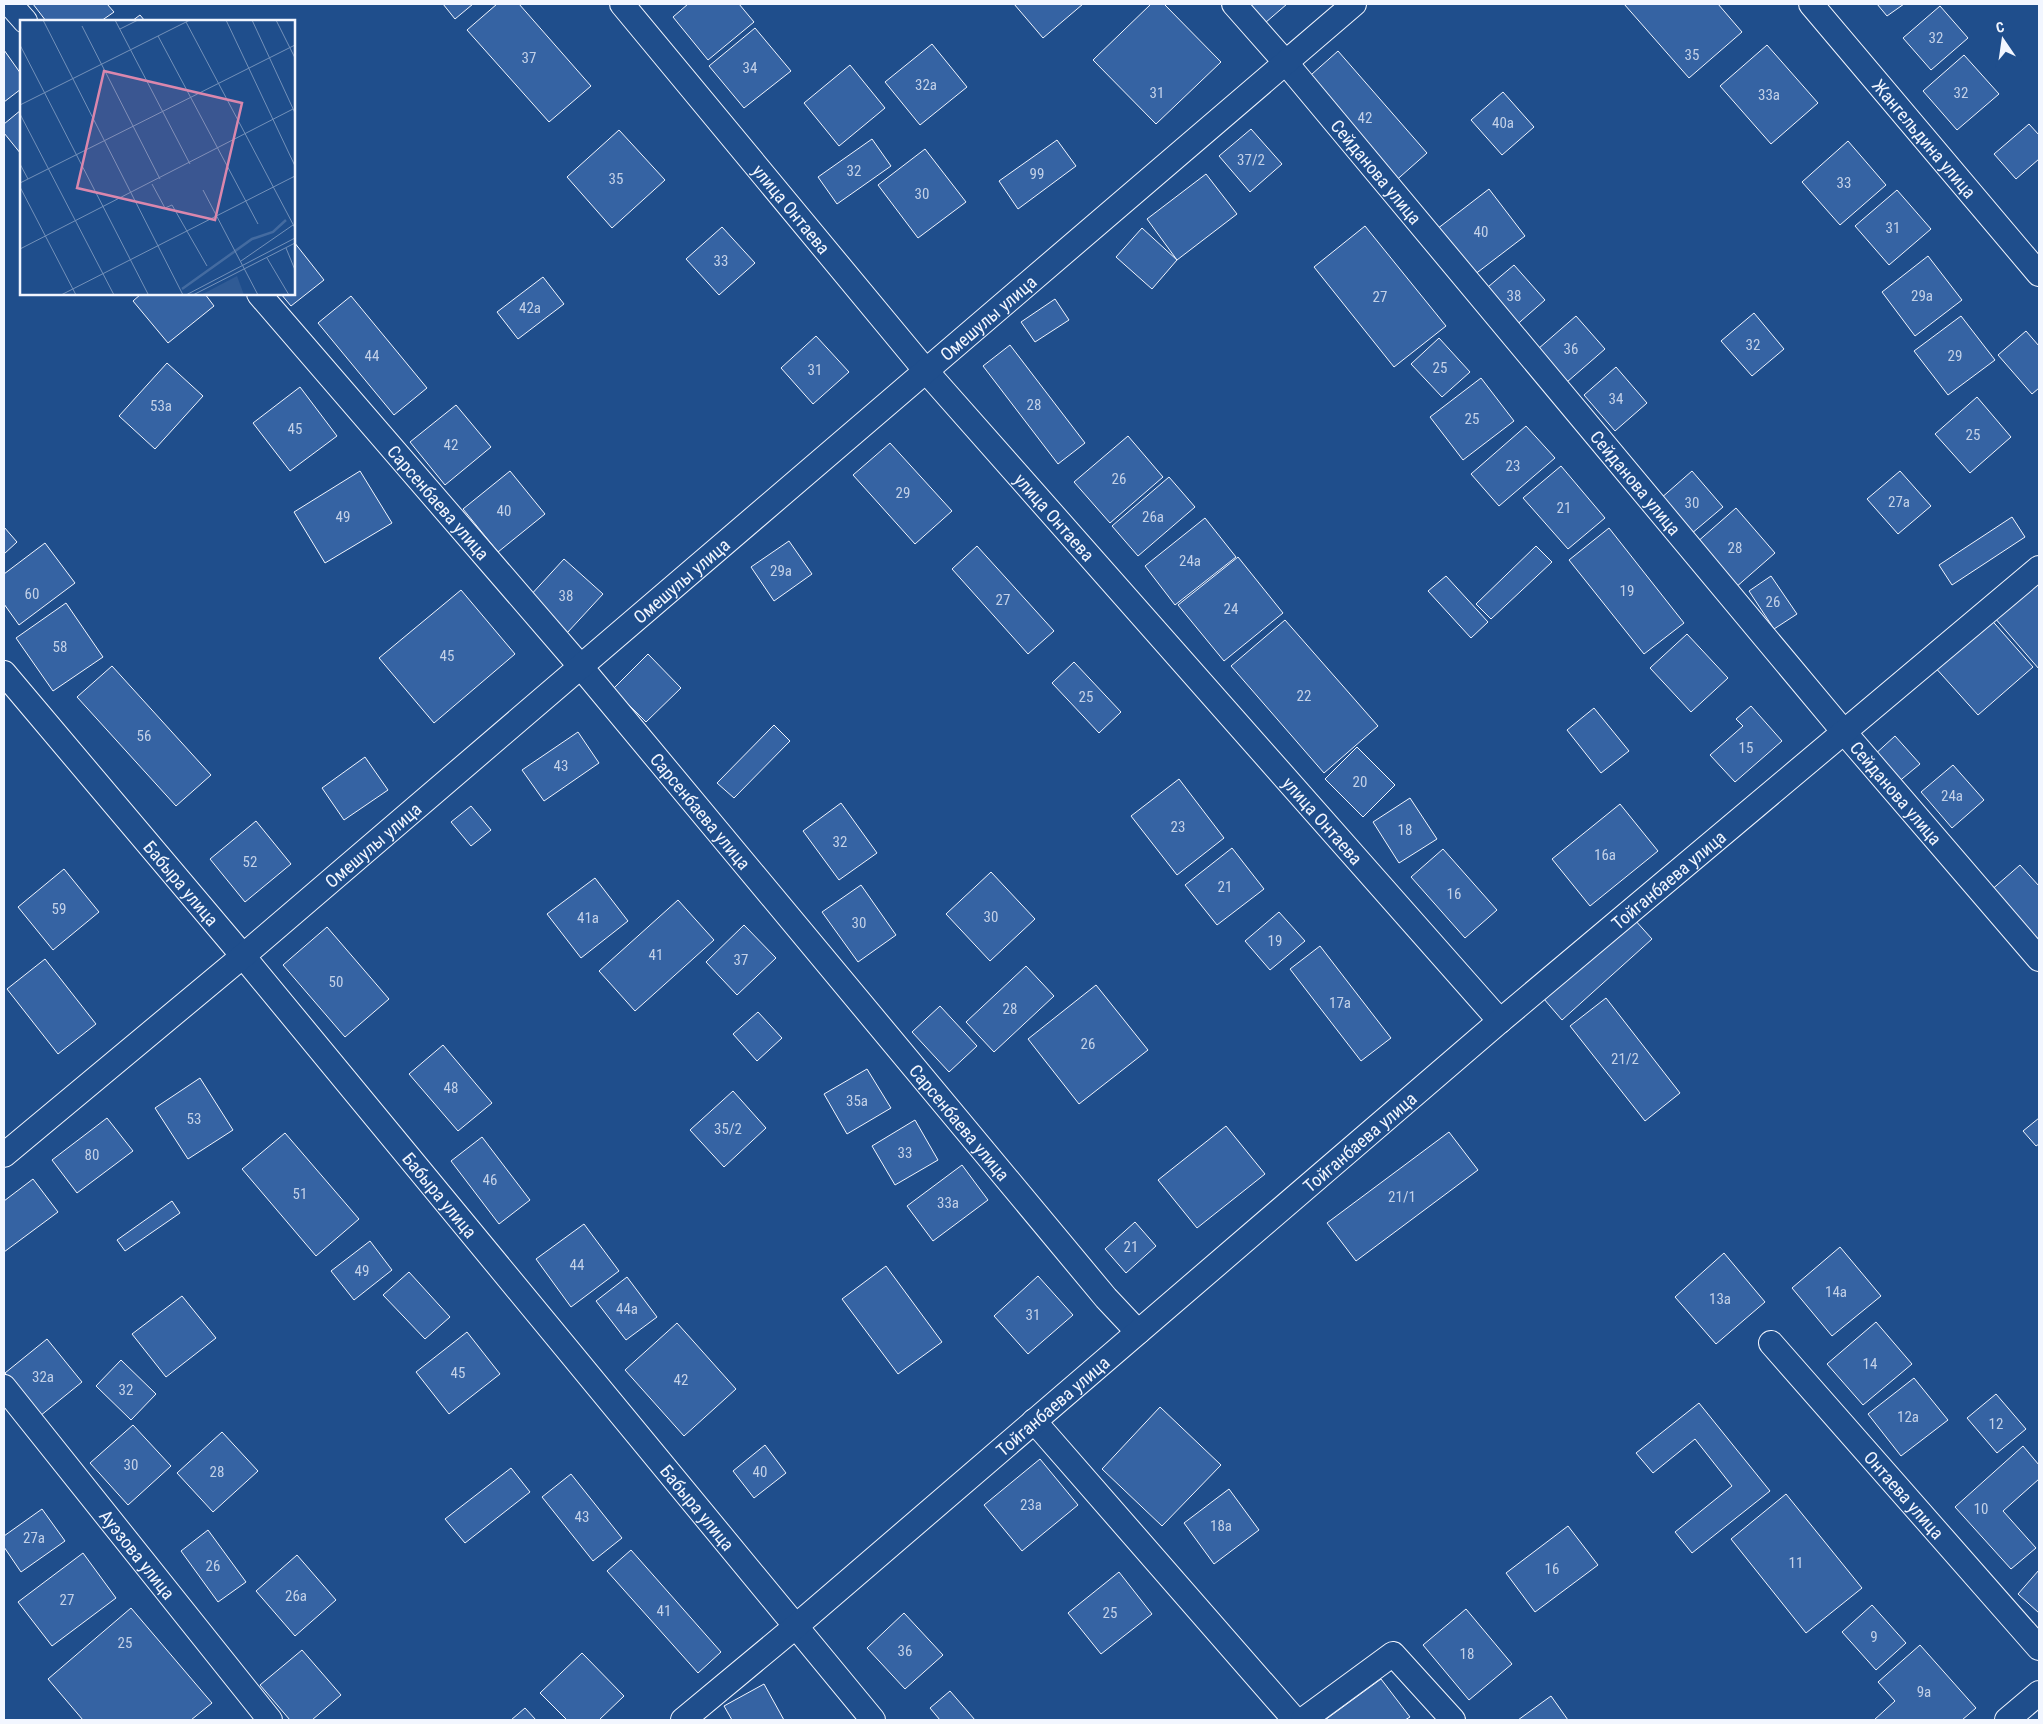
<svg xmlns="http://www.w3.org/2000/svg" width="2043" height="1724" viewBox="0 0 2043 1724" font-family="'Roboto Condensed',sans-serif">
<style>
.building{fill:#3563a3;stroke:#f2f6ff}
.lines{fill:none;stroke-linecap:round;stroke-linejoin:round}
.street-casing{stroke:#f2f6ff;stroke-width:26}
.street{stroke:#1f4e8c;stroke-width:24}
.labels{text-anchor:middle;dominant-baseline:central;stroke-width:4;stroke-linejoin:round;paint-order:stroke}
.number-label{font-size:15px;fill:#c3d1e8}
.street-label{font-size:18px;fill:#f2f6ff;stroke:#1f4e8c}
.inset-river{fill:none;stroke:#446ba0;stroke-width:2.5}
.inset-road{fill:none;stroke:#7391ba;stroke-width:1}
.view{fill:#da87ad;fill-opacity:0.15;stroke:#da87ad;stroke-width:2.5}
.inset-edge{fill:none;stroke:#f2f6ff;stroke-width:2.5}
</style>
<rect width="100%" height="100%" fill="#1f4e8c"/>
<!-- building -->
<g class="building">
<path d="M33 4H107L114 12 101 21H46Z"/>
<path d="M443 4H473L455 19Z"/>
<path d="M497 4H519L591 86 549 122 467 30Z"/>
<path d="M688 4H739L754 22 708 60 673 17Z"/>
<path d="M1014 4H1083L1043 38Z"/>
<path d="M1151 4H1164L1221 62 1156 124 1093 60Z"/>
<path d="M1238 4H1287L1258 29Z"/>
<path d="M1624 4H1718L1742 32 1689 78Z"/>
<path d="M1877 4H1904L1887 16Z"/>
<path d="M1940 6 1968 38 1931 70 1903 38Z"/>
<path d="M140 15 145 21H132Z"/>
<path d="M755 28 791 71 744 108 709 66Z"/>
<path d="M932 44 967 87 920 125 885 82Z"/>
<path d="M1767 45 1818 103 1771 144 1720 86Z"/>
<path d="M4 50 21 74V89L4 102Z"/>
<path d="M1338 51 1427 153 1392 184 1303 82Z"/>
<path d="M1964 55 1999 94 1957 130 1923 91Z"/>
<path d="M850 65 885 108 839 146 804 103Z"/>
<path d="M1503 92 1534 127 1502 155 1471 120Z"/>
<path d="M21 110V154L4 133V124Z"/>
<path d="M2029 124 2039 135V159L2016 179 1994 154Z"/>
<path d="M1251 129 1282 164 1250 192 1219 156Z"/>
<path d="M619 130 665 180 612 228 567 177Z"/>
<path d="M872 139 891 166 837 204 818 177Z"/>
<path d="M1057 140 1076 166 1018 209 999 181Z"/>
<path d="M1848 141 1886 185 1840 225 1802 182Z"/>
<path d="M925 149 966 202 918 238 878 185Z"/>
<path d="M1206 174 1237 214 1177 260 1147 219Z"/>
<path d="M1489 189 1525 236 1474 275 1437 229Z"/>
<path d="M1897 190 1931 229 1889 265 1855 226Z"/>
<path d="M1365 226 1446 326 1394 367 1314 267Z"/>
<path d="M722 227 755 263 719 295 686 259Z"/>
<path d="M1142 228 1177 260 1152 289 1116 257Z"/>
<path d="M294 242 324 280 291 306 281 294H294Z"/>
<path d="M1928 256 1962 300 1915 336 1882 292Z"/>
<path d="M1514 265 1545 300 1513 328 1482 292Z"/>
<path d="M543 277 564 304 518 339 497 312Z"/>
<path d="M141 294H205L214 306 168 343 133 301Z"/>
<path d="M351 296 427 388 394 415 318 323Z"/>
<path d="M1055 299 1069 320 1035 342 1021 322Z"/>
<path d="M1754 313 1784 349 1752 376 1721 341Z"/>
<path d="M1576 316 1605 349 1567 382 1538 349Z"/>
<path d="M1961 316 1995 360 1948 395 1914 351Z"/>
<path d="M2026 331 2039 346V388L2032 394 1998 355Z"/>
<path d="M816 336 849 372 813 404 781 368Z"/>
<path d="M1439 338 1470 372 1442 397 1411 364Z"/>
<path d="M1010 345 1085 443 1058 464 983 366Z"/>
<path d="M167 363 203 396 155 449 119 416Z"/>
<path d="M1616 367 1647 403 1615 431 1584 395Z"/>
<path d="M1481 378 1514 421 1463 460 1430 417Z"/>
<path d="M300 387 337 436 290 471 253 423Z"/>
<path d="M1977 397 2011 437 1970 473 1935 434Z"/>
<path d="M456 405 491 447 445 485 410 442Z"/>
<path d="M1526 426 1555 458 1499 506 1471 474Z"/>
<path d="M1128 436 1163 477 1110 523 1074 482Z"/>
<path d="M890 443 952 511 915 544 853 475Z"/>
<path d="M1561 466 1605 518 1568 549 1523 498Z"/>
<path d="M360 471 392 523 325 563 294 512Z"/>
<path d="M510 471 545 514 498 552 463 509Z"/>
<path d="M1692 471 1723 507 1691 534 1660 499Z"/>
<path d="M1900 471 1931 506 1898 534 1867 499Z"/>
<path d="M1169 477 1195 507 1138 556 1112 526Z"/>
<path d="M1736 508 1775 553 1735 588 1696 543Z"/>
<path d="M2012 517 2025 537 1952 585 1939 565Z"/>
<path d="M1205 518 1236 557 1175 605 1145 566Z"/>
<path d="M4 527 17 542 4 554Z"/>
<path d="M1609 528 1684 623 1644 654 1569 560Z"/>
<path d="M789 541 812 574 774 601 751 567Z"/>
<path d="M45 543 75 583 19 625 4 604V574Z"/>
<path d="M977 546 1054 631 1028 654 952 569Z"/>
<path d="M1536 546 1552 562 1491 619 1476 604Z"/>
<path d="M1238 557 1283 613 1224 661 1178 605Z"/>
<path d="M564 559 603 594 567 633 528 598Z"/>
<path d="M1446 576 1488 622 1471 638 1428 591Z"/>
<path d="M1771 576 1797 614 1774 629 1749 591Z"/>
<path d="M2039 578V669L1994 617Z"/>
<path d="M461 590 515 654 434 723 379 658Z"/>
<path d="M66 603 103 657 53 691 16 638Z"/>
<path d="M1988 616 2033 667 1978 715 1933 665Z"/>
<path d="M1285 620 1378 726 1324 773 1231 666Z"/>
<path d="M1687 634 1728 678 1691 712 1650 668Z"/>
<path d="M648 654 681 688 646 722 613 689Z"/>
<path d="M1074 662 1121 712 1099 733 1052 683Z"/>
<path d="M112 666 211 775 176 806 77 697Z"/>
<path d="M1751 706 1782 741 1735 782 1710 755 1743 726 1736 719Z"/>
<path d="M1594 708 1629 751 1601 773 1567 730Z"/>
<path d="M774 725 790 741 734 798 717 783Z"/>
<path d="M578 732 599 763 544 801 522 770Z"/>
<path d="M1895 736 1920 764 1897 783 1873 756Z"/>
<path d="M1357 747 1395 785 1363 817 1325 779Z"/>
<path d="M365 757 388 790 344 820 322 788Z"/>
<path d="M1953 765 1984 800 1952 828 1921 792Z"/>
<path d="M1179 779 1224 838 1177 875 1131 816Z"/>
<path d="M1410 798 1437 839 1399 863 1373 822Z"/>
<path d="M841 803 877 853 839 880 803 831Z"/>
<path d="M1620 804 1658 851 1590 906 1552 859Z"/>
<path d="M471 806 491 830 471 846 451 822Z"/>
<path d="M256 821 291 864 245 902 210 859Z"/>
<path d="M1232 848 1264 889 1217 925 1185 885Z"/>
<path d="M1443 849 1497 910 1465 938 1411 877Z"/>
<path d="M2020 865 2039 886V937L2033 942 1989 892Z"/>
<path d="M64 869 99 912 53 950 18 907Z"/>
<path d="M991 872 1035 919 990 961 946 914Z"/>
<path d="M595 878 628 921 581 958 547 914Z"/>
<path d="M861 885 896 935 858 962 822 912Z"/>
<path d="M678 900 714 940 635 1011 599 971Z"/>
<path d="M1279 912 1305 941 1270 970 1245 941Z"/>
<path d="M1634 919 1652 939 1562 1020 1544 999Z"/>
<path d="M744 925 776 958 737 995 706 962Z"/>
<path d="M327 927 389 999 345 1037 283 965Z"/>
<path d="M1320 946 1391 1038 1361 1061 1290 969Z"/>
<path d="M45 959 96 1024 58 1054 7 989Z"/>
<path d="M1026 966 1054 996 994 1052 966 1022Z"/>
<path d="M1096 985 1148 1050 1079 1104 1028 1039Z"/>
<path d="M1606 998 1680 1093 1645 1121 1570 1026Z"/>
<path d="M940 1006 977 1046 949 1072 912 1032Z"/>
<path d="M758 1012 782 1038 757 1061 733 1034Z"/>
<path d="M443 1045 492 1103 458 1131 409 1074Z"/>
<path d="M867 1069 891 1108 847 1134 824 1094Z"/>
<path d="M200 1078 233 1130 188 1159 155 1108Z"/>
<path d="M733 1091 766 1128 724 1167 690 1130Z"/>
<path d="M107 1118 133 1151 77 1193 52 1160Z"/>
<path d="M2039 1118V1144L2036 1146 2023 1131Z"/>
<path d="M915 1120 938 1160 895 1185 872 1146Z"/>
<path d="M1226 1126 1265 1174 1197 1228 1158 1180Z"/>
<path d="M1449 1132 1478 1170 1356 1261 1327 1223Z"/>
<path d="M285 1133 359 1219 316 1256 242 1169Z"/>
<path d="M482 1137 530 1200 499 1224 451 1161Z"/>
<path d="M962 1165 988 1200 933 1241 907 1206Z"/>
<path d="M33 1179 58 1212 4 1252V1201Z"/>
<path d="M172 1201 180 1213 125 1251 117 1240Z"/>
<path d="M1135 1222 1156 1246 1126 1273 1105 1249Z"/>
<path d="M584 1224 619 1271 571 1307 536 1259Z"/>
<path d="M370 1241 392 1270 354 1300 331 1271Z"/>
<path d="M1840 1247 1881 1296 1832 1336 1792 1288Z"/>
<path d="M1724 1253 1765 1302 1716 1344 1675 1297Z"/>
<path d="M886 1266 942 1342 898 1374 842 1299Z"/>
<path d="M409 1272 450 1317 425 1339 383 1295Z"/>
<path d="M1038 1276 1073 1315 1028 1354 994 1316Z"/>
<path d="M627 1277 657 1317 626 1340 596 1301Z"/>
<path d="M182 1296 216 1338 166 1377 132 1334Z"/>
<path d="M1876 1322 1912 1364 1863 1405 1827 1364Z"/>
<path d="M677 1323 736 1389 684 1436 625 1370Z"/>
<path d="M467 1332 500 1374 449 1414 416 1372Z"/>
<path d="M47 1339 82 1382 40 1416 5 1373Z"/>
<path d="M121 1360 156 1394 131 1420 96 1386Z"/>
<path d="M1914 1378 1948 1420 1901 1456 1868 1414Z"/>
<path d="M1996 1394 2026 1429 1997 1453 1967 1418Z"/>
<path d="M1699 1403 1770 1491 1692 1553 1675 1532 1732 1486 1695 1439 1653 1473 1636 1453Z"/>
<path d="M1160 1407 1221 1465 1162 1526 1102 1469Z"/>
<path d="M133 1425 171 1466 128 1505 90 1463Z"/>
<path d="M222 1432 258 1471 213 1512 177 1473Z"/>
<path d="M765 1445 786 1473 754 1498 733 1471Z"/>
<path d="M2023 1446 2039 1465V1479L2003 1511 2036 1548 2011 1569 1955 1507Z"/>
<path d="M1040 1459 1078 1505 1022 1551 984 1505Z"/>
<path d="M511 1468 530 1492 465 1543 445 1519Z"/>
<path d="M571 1474 622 1538 593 1561 542 1497Z"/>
<path d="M1229 1489 1259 1530 1214 1564 1184 1523Z"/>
<path d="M1786 1494 1862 1588 1806 1633 1731 1539Z"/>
<path d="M42 1509 65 1541 21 1572 4 1547V1536Z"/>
<path d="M1568 1526 1598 1565 1535 1612 1506 1573Z"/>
<path d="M208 1530 246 1582 218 1602 181 1551Z"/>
<path d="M631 1550 721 1652 698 1673 607 1571Z"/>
<path d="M83 1553 116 1598 52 1646 18 1602Z"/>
<path d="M297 1555 336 1600 295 1636 256 1591Z"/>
<path d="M2039 1570V1613L2018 1594Z"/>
<path d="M1119 1572 1152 1614 1101 1654 1068 1613Z"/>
<path d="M1872 1605 1906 1643 1876 1670 1842 1632Z"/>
<path d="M131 1608 212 1703 191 1720H83L48 1679Z"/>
<path d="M1466 1609 1512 1664 1469 1700 1423 1645Z"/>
<path d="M904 1613 943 1655 905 1689 867 1648Z"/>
<path d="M1920 1645 1976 1708 1962 1720H1874L1895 1701 1878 1682Z"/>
<path d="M302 1650 341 1695 312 1720H290L260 1685Z"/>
<path d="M582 1653 624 1696 599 1720H567L540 1693Z"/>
<path d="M1381 1679 1410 1717 1405 1720H1325Z"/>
<path d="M764 1684 784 1720H732L724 1706Z"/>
<path d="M950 1691 975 1720H940L930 1708Z"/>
<path d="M1551 1696 1568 1720H1518Z"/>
<path d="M525 1708 536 1720H511Z"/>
</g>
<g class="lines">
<defs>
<g id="street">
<path d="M10 4 25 21"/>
<path id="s1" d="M622 4 926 371 1500 1021"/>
<path id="s2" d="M1234 4 1286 63 1844 732 2039 959"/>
<path id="s3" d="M1811 4 2039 274"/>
<path id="s4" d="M259 294 581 667 1106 1298 1138 1332"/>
<path id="s5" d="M4 673 243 956 873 1720"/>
<path id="s6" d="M4 1155 243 956 1354 4"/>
<path id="s7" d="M1771 1343 2039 1648"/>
<path id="s8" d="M4 1387 270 1720"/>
<path d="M1034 1421 1295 1720"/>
<path id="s9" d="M683 1720 795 1627 1500 1021 2039 568"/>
<path d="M1303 1720 1393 1654 1453 1720"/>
<path d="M2007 1720 2039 1693"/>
</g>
</defs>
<!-- street casing -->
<use href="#street" class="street-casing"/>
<!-- street -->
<use href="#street" class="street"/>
</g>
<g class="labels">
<!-- number labels -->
<g class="number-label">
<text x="1936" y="38">32</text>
<text x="1692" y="55">35</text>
<text x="529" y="58">37</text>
<text x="750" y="68">34</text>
<text x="926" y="85">32а</text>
<text x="1157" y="93">31</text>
<text x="1961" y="93">32</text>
<text x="1769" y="95">33а</text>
<text x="1365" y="118">42</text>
<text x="1503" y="123">40а</text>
<text x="1251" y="160">37/2</text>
<text x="854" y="171">32</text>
<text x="1037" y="174">99</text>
<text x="616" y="179">35</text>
<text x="1844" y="183">33</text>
<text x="922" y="194">30</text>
<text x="1893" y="228">31</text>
<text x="1481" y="232">40</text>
<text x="721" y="261">33</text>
<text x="1514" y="296">38</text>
<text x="1922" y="296">29а</text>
<text x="1380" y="297">27</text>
<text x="530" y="308">42а</text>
<text x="1753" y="345">32</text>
<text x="1571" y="349">36</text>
<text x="372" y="356">44</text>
<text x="1955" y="356">29</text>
<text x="1440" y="368">25</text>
<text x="815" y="370">31</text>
<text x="1616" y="399">34</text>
<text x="1034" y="405">28</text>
<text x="161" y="406">53а</text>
<text x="1472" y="419">25</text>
<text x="295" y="429">45</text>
<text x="1973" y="435">25</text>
<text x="451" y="445">42</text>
<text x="1513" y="466">23</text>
<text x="1119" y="479">26</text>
<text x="903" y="493">29</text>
<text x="1899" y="502">27а</text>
<text x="1692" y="503">30</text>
<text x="1564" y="508">21</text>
<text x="504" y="511">40</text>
<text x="343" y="517">49</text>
<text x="1153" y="517">26а</text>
<text x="1735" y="548">28</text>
<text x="1190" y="561">24а</text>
<text x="781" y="571">29а</text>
<text x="1627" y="591">19</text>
<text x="32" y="594">60</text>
<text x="566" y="596">38</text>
<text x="1003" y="600">27</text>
<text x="1773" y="602">26</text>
<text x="1231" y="609">24</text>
<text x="60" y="647">58</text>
<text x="447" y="656">45</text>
<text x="1304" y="696">22</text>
<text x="1086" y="697">25</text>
<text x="144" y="736">56</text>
<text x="1746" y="748">15</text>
<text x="561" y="766">43</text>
<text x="1360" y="782">20</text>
<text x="1952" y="796">24а</text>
<text x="1178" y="827">23</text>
<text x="1405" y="830">18</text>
<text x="840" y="842">32</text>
<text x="1605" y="855">16а</text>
<text x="250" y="862">52</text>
<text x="1225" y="887">21</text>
<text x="1454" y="894">16</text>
<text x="59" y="909">59</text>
<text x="991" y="917">30</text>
<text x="588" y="918">41а</text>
<text x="859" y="923">30</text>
<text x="1275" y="941">19</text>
<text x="656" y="955">41</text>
<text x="741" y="960">37</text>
<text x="336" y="982">50</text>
<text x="1340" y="1003">17а</text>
<text x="1010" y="1009">28</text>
<text x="1088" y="1044">26</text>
<text x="1625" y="1059">21/2</text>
<text x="451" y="1088">48</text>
<text x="857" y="1101">35а</text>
<text x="194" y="1119">53</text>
<text x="728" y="1129">35/2</text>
<text x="905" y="1153">33</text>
<text x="92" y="1155">80</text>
<text x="490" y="1180">46</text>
<text x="300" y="1194">51</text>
<text x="1402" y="1197">21/1</text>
<text x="948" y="1203">33а</text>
<text x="1131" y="1247">21</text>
<text x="577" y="1265">44</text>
<text x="362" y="1271">49</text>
<text x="1836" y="1292">14а</text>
<text x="1720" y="1299">13а</text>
<text x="627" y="1309">44а</text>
<text x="1033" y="1315">31</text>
<text x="1870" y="1364">14</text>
<text x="458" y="1373">45</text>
<text x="43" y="1377">32а</text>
<text x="681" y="1380">42</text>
<text x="126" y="1390">32</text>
<text x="1908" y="1417">12а</text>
<text x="1996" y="1424">12</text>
<text x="131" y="1465">30</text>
<text x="217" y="1472">28</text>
<text x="760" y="1472">40</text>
<text x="1031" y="1505">23а</text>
<text x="1981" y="1509">10</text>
<text x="582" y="1517">43</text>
<text x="1221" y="1526">18а</text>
<text x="34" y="1538">27а</text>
<text x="1796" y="1563">11</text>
<text x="213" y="1566">26</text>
<text x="1552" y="1569">16</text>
<text x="296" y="1596">26а</text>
<text x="67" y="1600">27</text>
<text x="664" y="1611">41</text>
<text x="1110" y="1613">25</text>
<text x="1874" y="1637">9</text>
<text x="125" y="1643">25</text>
<text x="905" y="1651">36</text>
<text x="1467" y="1654">18</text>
<text x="1924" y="1692">9а</text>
</g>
<!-- street labels -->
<g class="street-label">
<text stroke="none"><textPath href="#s3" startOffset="176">Жангельдина улица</textPath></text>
<text stroke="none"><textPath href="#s2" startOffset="220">Сейданова улица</textPath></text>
<text stroke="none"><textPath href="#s1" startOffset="266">улица Онтаева</textPath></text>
<text stroke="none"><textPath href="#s6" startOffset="1292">Омешулы улица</textPath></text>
<text stroke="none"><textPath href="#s2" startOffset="625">Сейданова улица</textPath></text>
<text stroke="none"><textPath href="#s4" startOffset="275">Сарсенбаева улица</textPath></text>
<text stroke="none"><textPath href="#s1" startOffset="671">улица Онтаева</textPath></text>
<text stroke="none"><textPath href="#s6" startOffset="888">Омешулы улица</textPath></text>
<text stroke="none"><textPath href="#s2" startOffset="1030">Сейданова улица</textPath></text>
<text stroke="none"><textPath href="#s4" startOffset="680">Сарсенбаева улица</textPath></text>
<text stroke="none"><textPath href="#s1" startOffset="1076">улица Онтаева</textPath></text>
<text stroke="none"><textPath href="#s6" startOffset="482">Омешулы улица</textPath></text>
<text stroke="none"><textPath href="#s9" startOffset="1295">Тойганбаева улица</textPath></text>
<text stroke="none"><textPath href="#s5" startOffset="275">Бабыра улица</textPath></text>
<text stroke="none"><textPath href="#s4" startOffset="1085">Сарсенбаева улица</textPath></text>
<text stroke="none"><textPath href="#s9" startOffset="890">Тойганбаева улица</textPath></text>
<text stroke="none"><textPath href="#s5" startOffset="680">Бабыра улица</textPath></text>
<text stroke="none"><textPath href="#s9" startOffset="485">Тойганбаева улица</textPath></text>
<text stroke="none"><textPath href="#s7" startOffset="202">Онтаева улица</textPath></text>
<text stroke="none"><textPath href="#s5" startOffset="1085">Бабыра улица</textPath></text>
<text stroke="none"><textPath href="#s8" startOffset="214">Ауэзова улица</textPath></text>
</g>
</g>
<!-- overview -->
<g transform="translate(20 20)">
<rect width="275" height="275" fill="#1f4e8c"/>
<path d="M217 256 224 275H181Z" fill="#305b95"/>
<path class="inset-river" d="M162 269 232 219 253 212 266 200"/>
<path class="inset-road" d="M23 0 163 275M95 0 170 144M206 0 275 146M232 0 275 93M256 0 275 38M166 2 275 208M62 6 140 159M100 9 118 0M138 16 238 204M0 25 128 274M0 85 170 0M0 94 94 275M0 144 8 159M0 163 275 25M132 164 145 188 152 185 187 246M0 167 56 275M183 170 238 275M266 228 275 250M0 229 273 89M247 238 269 275M221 241 273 205M41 275 275 156M166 275 275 218M173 275 275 223"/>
<path class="view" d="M84 51 222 83 195 200 57 168Z"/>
<rect width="275" height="275" class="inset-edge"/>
</g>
<!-- border -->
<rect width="2043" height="1724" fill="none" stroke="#f2f6ff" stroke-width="10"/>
<!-- north arrow -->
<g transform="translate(2003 40) rotate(347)" stroke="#1f4e8c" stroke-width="4" paint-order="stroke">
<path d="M0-4L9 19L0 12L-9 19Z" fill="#f2f6ff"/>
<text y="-8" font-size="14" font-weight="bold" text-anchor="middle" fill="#f2f6ff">С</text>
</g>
</svg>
